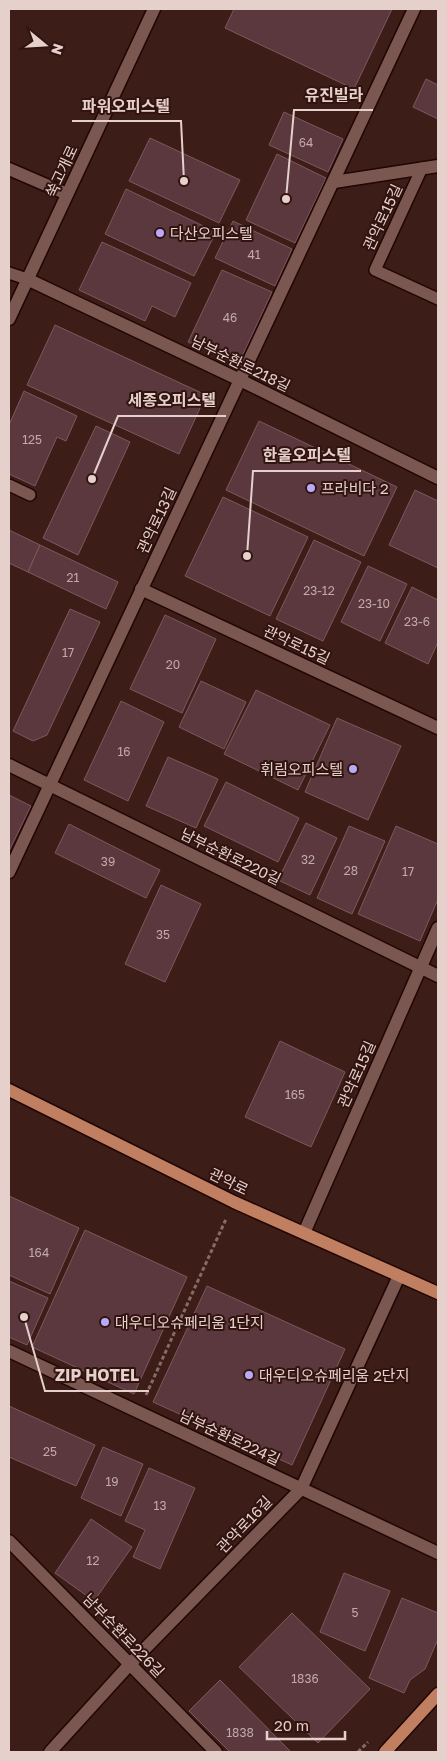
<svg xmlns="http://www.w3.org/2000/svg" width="447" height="1761" viewBox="0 0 447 1761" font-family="'Golos Text','Noto Sans KR',sans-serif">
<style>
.building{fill:#5b383d;stroke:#7d585d}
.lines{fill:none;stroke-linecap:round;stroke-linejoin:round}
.service-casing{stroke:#210604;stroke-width:14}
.minor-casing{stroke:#210604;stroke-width:15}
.secondary-casing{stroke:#210604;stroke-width:15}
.primary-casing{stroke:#210604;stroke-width:15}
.path{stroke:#866b67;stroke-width:3;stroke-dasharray:4 2.5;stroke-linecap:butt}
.service{stroke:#7b5751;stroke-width:11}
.minor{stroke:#7b5751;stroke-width:12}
.secondary{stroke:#7b5751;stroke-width:12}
.primary{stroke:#c17f61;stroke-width:12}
.poi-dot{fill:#b9aaf7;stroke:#31130f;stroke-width:2}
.labels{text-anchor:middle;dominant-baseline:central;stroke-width:4;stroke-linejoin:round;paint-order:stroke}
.number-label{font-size:12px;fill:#c2aaa8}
.street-label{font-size:15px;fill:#e5d0cc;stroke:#31130f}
.poi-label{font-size:15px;fill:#e5d0cc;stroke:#31130f;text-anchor:start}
.leader{fill:none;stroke:#e5d0cc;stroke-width:2}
.callout-dot{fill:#e5d0cc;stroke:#31130f;stroke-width:2}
.callout-label{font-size:16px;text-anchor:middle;font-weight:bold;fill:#e5d0cc;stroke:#31130f;stroke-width:4;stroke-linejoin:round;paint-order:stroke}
</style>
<rect width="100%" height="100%" fill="#3c1d18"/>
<!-- building -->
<g class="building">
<path d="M234 9H392L354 89 225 28Z"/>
<path d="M426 79 438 85V119L413 107Z"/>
<path d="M284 112 343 139 328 172 269 145Z"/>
<path d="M150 138 240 180 219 223 129 181Z"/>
<path d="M277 154 326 178 295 243 246 220Z"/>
<path d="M126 189 216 232 194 276 105 234Z"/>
<path d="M233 221 292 249 275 286 215 258Z"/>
<path d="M102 242 191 283 175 317 152 306 145 321 79 290Z"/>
<path d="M222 270 272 292 238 365 188 342Z"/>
<path d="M55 325 206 395 179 454 27 385Z"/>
<path d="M24 391 77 416 66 441 57 437 35 486 9 474V425Z"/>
<path d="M259 421 397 487 364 556 226 490Z"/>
<path d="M96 426 130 442 78 555 43 538Z"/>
<path d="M415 490 438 501V568L389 545Z"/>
<path d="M223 497 308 537 270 616 185 576Z"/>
<path d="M9 530 40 545 28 572 9 563Z"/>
<path d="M314 540 361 562 323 641 276 619Z"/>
<path d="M40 545 118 582 106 609 28 572Z"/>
<path d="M368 566 407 584 380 641 341 622Z"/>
<path d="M412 587 438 600V642L428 664 385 643Z"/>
<path d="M70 609 100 622 47 735 33 741 13 731Z"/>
<path d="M165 615 216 639 182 713 130 689Z"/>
<path d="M201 681 246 702 224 749 179 727Z"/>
<path d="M256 690 330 725 298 790 224 754Z"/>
<path d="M121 701 164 722 128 801 84 780Z"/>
<path d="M337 718 401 746 368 820 305 792Z"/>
<path d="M168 757 218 779 196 828 146 806Z"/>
<path d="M226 782 299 818 278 862 204 826Z"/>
<path d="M9 795 31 806 9 851Z"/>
<path d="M306 823 337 838 310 895 278 880Z"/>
<path d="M69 824 160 870 146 898 55 853Z"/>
<path d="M349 826 385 841 352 914 317 898Z"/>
<path d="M396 826 438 844V899L420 941 358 914Z"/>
<path d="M161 885 201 904 165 982 125 964Z"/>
<path d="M280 1041 345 1072 311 1147 245 1117Z"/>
<path d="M9 1196 79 1228 50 1294 9 1275Z"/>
<path d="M85 1230 187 1277 134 1394 32 1347Z"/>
<path d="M9 1281 48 1298 27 1345 9 1337Z"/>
<path d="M207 1286 345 1349 292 1465 153 1402Z"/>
<path d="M9 1406 95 1445 76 1486 9 1457Z"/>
<path d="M103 1447 143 1464 121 1516 81 1498Z"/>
<path d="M149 1468 195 1488 160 1569 133 1557 145 1530 125 1521Z"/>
<path d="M91 1519 132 1547 94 1601 55 1573Z"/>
<path d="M344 1573 390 1591 365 1651 320 1632Z"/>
<path d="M402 1598 438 1613V1639L425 1669 410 1680 404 1693 369 1678Z"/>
<path d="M292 1613 370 1689 318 1743 239 1667Z"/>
<path d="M220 1680 291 1752H230L189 1711Z"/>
</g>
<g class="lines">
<defs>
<g id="service">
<path d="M422 168 375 270 438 299"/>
<path d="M9 273 27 279"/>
<path d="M9 485 30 495"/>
</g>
<g id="minor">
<path d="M9 169 67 194"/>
<path d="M334 182 438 166"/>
<path d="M27 279 240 380 438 478"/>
<path d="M141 589 438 728"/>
<path d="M9 765 438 976"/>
<path d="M9 872 414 9"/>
<path d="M304 1233 438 928"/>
<path d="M9 1351 438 1553"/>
<path d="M9 1541 216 1752"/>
<path d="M50 1752 130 1664 301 1489 399 1276"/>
</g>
<path id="secondary" d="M9 319 154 9"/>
<g id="primary">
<path d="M9 1090 234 1202 438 1293"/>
<path d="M385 1752 438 1694"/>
</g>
</defs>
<!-- service casing -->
<use href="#service" class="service-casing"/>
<!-- minor casing -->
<use href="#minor" class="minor-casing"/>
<!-- secondary casing -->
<use href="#secondary" class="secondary-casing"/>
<!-- primary casing -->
<use href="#primary" class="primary-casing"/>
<!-- path -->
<g class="path">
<path d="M146 1395 226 1219"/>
<path d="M358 1752 368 1742"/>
</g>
<!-- service -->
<use href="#service" class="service"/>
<!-- minor -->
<use href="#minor" class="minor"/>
<!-- secondary -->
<use href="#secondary" class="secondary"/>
<!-- primary -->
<use href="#primary" class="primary"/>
</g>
<!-- markers -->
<g class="poi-dot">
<circle cx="160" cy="233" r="5"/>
<circle cx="311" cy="488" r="5"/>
<circle cx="353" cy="769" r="5"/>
<circle cx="105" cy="1322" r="5"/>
<circle cx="249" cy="1375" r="5"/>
</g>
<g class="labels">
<!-- number labels -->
<g class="number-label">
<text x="306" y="142">64</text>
<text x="254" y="254">41</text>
<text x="230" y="317">46</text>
<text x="32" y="439">125</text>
<text x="73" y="577">21</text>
<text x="319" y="590">23-12</text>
<text x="374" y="603">23-10</text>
<text x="417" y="621">23-6</text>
<text x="68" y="652">17</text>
<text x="173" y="664">20</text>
<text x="124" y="751">16</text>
<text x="308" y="859">32</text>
<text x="108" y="861">39</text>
<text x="351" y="870">28</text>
<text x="408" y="871">17</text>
<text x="163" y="934">35</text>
<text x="295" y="1094">165</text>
<text x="39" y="1252">164</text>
<text x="50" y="1451">25</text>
<text x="112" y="1481">19</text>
<text x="160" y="1505">13</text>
<text x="93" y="1560">12</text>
<text x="355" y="1612">5</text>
<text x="305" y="1678">1836</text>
<text x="240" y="1732">1838</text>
</g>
<!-- street labels -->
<g class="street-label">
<text transform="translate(61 171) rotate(-65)">쑥고개로</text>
<text transform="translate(382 217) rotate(-65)">관악로15길</text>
<text transform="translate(241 363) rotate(26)">남부순환로218길</text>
<text transform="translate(156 520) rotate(-65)">관악로13길</text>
<text transform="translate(297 644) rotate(25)">관악로15길</text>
<text transform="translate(231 856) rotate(26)">남부순환로220길</text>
<text transform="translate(356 1074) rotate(-66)">관악로15길</text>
<text transform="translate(229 1181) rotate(26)">관악로</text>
<text transform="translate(230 1437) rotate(25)">남부순환로224길</text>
<text transform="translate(244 1524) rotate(-46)">관악로16길</text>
<text transform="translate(124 1635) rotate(46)">남부순환로226길</text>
</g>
<!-- poi labels -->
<g class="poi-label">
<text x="170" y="233">다산오피스텔</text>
<text x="321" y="488">프라비다 2</text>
<text x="343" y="769" text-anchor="end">휘림오피스텔</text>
<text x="115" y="1322">대우디오슈페리움 1단지</text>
<text x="259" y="1375">대우디오슈페리움 2단지</text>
</g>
</g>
<!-- callouts -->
<path class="leader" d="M286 199L294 110H373M184 181L181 121H72M92 479L118 416H226M247 556L253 471H361M24 1317L45 1391H149"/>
<g class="callout-dot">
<circle cx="286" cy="199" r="5"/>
<circle cx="184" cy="181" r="5"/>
<circle cx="92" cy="479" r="5"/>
<circle cx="247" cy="556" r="5"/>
<circle cx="24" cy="1317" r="5"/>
</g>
<g class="callout-label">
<text x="334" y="101">유진빌라</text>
<text x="126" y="112">파워오피스텔</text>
<text x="172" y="406">세종오피스텔</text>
<text x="307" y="461">한울오피스텔</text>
<text x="97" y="1381">ZIP HOTEL</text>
</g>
<!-- border -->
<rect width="447" height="1761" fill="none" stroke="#e5d0cc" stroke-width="20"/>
<!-- north arrow -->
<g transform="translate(45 45) rotate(108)" stroke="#31130f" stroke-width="4" paint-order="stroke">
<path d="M0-4L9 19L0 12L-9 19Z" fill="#e5d0cc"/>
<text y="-8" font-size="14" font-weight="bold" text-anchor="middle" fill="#e5d0cc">N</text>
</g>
<!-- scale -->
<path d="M267 1731v8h78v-8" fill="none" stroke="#e5d0cc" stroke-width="2.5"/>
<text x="274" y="1731" font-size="15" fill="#e5d0cc" stroke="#31130f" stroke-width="4" paint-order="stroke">20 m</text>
</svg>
